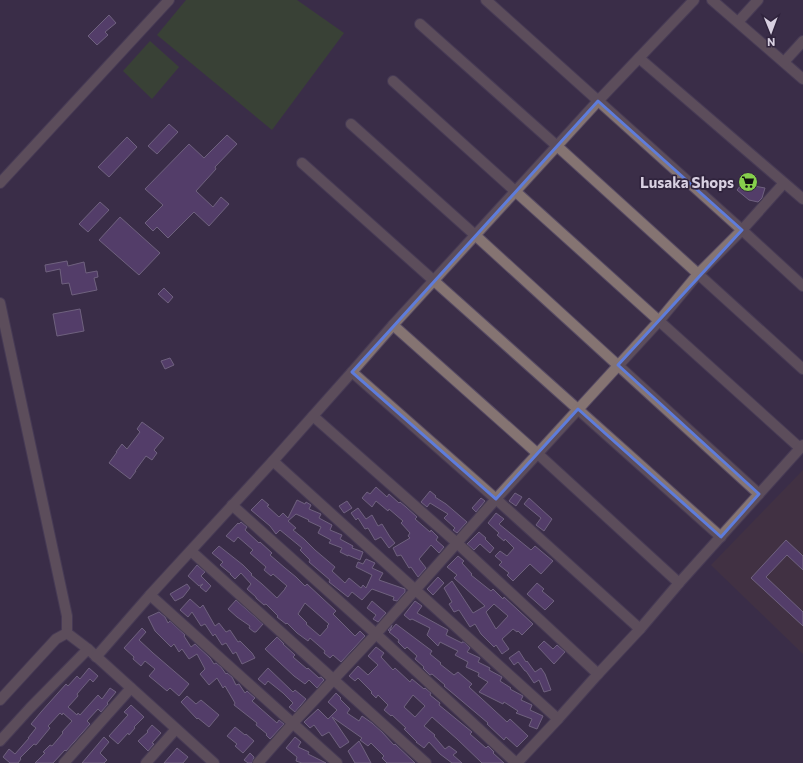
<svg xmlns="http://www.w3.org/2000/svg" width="803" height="763" viewBox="0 0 803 763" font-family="Commissioner,sans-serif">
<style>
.education{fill:#49363c}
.grass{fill:#38591f}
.building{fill:#725190;stroke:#ae9fbf;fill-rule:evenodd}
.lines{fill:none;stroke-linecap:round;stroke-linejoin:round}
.minor-casing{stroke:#574b64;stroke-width:12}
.minor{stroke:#857472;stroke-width:10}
.marked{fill:none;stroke:#5e7cdb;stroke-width:3;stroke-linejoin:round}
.labels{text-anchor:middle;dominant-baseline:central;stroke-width:3.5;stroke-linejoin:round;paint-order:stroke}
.poi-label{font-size:15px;font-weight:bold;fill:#d8d0e1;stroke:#30243d;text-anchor:end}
</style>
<rect width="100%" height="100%" fill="#3b2e48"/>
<!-- education -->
<path class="education" d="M803 470V654L711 565Z"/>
<!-- grass -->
<g class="grass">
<path d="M186 0H297L344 33 272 130 157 35Z"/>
<path d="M150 41 179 67 152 99 123 71Z"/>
</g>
<!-- building -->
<g class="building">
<path d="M109 15 116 23 105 32 108 35 97 45 88 36Z"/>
<path d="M169 124 178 132 157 154 148 146Z"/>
<path d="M227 135 237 144 215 167 216 169 196 191 213 207 221 197 229 204 209 226 194 212 168 238 157 227 153 231 145 223 163 205 145 189 189 144 204 158Z"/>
<path d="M127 137 137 147 109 177 98 167Z"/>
<path d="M749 175 757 181 754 186 765 188 762 198 758 202 749 200 737 190Z"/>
<path d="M100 202 109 210 88 232 79 224Z"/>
<path d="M120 217 160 253 139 275 99 240Z"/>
<path d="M67 261 68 266 84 262 86 273 97 271 98 277 94 278 97 290 72 295 69 283 62 284 60 269 46 272 45 265Z"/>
<path d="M164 288 173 297 168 303 158 294Z"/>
<path d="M80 309 84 331 57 336 53 314Z"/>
<path d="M170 358 174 365 165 369 161 361Z"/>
<path d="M142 422 164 438 154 450 157 453 152 460 146 456 135 471H136L130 479 109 463 117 452H116L122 444 127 449 140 432 137 429Z"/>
<path d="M376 487 387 497 389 494 399 503 400 502 406 507 417 517 415 519 430 532 431 530 438 537 436 540 444 547 439 553 431 545 419 559 426 568 418 577 411 567 409 568 401 555 397 556 393 548 410 538 408 536 410 533 401 523 403 521 389 509 388 511 376 501 372 507 362 498 367 492 370 494Z"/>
<path d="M430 491 436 496 435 497 446 504 467 522 457 533 453 530 455 528 444 518 448 514 430 503 427 507 421 502Z"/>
<path d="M515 493 522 497 516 506 509 501Z"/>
<path d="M481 498 485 501 476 512 472 508Z"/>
<path d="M529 498 552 519 544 531 536 525 541 518 524 504Z"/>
<path d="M262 499 269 505 267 506 279 517 283 513 288 518 297 500 305 504 306 502 311 505 309 509 321 514 319 518 332 525 330 530 342 535 340 539 353 546 352 548 363 552 360 560 348 555V556L340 552 342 548 329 543 331 540 318 533 321 527 308 521 309 520 296 514 288 521 296 528 293 530 304 539 315 550 335 567 332 571 345 583 349 578 361 588 363 585 366 588 372 575 356 567 358 562 363 564 366 559 375 563 372 568 383 573 379 580 405 589V592L397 601 393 600 394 597 372 589 362 600 352 592 348 597 329 582 330 580 309 562 310 560 300 550 302 548 280 530 276 534 270 526 251 510Z"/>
<path d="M347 501 352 508 344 513 339 506Z"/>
<path d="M358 508 366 519 372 515 378 526 382 524 390 537 395 543 389 548 381 537 375 540 368 528 365 529 358 518 356 520 351 513Z"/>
<path d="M496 513 504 519 499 524 531 550 535 546 553 561 541 574 530 564 513 581 507 575 509 573 499 565 502 562 495 556 500 551 507 556 514 548 505 539 504 541 497 535 499 533 488 523Z"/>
<path d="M241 522 247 527 245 530 259 543 260 542 272 553 270 555 285 568 296 577 305 586 307 584 336 611 333 614 355 636 360 631 365 636 341 662 333 655 330 658 324 653 325 651 310 638 308 641 297 633 287 623 286 624 277 617 278 616 266 604 264 605 256 598V597L247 589 251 584 241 573 235 579 230 574H231L220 565 223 562 212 553 219 546 243 565 252 574 251 575 262 584 277 598 285 589V588L287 586 273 574 271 576 264 570 266 567 250 553 253 550 238 537 234 542 226 536 238 523 239 524ZM305 603 329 624 327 626 328 627 320 636 306 624 307 623 298 614Z"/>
<path d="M479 532 486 538 485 539 494 548 490 553 480 544 474 550 467 544Z"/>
<path d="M786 540 803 556V570L787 555 766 577 803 612V626L751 578Z"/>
<path d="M458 556 464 561 462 563 472 574 471 575 491 591 493 589 503 599 504 597 533 624 522 635 518 631 517 632 513 629 502 639 509 649 502 654 496 645 494 647 481 634 475 624 470 627 459 610 454 612 449 604 452 602 444 588 452 581 473 613 485 606 454 578 457 575 447 567ZM494 604 508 616 496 629 486 612Z"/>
<path d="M197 565 205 572 201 576 211 586 206 592 200 587 203 584 199 586 188 576Z"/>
<path d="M438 577 444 583 433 595 427 589Z"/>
<path d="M537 583 544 589 542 591 554 601 545 610 527 594Z"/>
<path d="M187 584 190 588 183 597 175 601 170 594Z"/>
<path d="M190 599 200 608 203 605 215 626 219 623 226 632 230 630 238 642 240 641 252 653 255 658 242 664 236 652 233 654 226 643 222 645 215 634 213 636 205 624 201 626 192 612 188 617 180 610Z"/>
<path d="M236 600 263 624 256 632H254L249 628 250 626 237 617 228 609Z"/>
<path d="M372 601 386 613 378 622 373 619 376 615 367 608Z"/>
<path d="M415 601 422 606 417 613 448 630 446 635 462 643V642H464L470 648 467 652 480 658 478 662 490 668 489 670 502 677 500 681 511 688 510 689 523 696 521 700 532 705 530 710 543 716 537 729 529 726 532 719 516 713 518 711 504 702 503 704 479 692 488 682 478 676 479 673 466 667 468 662 455 655 458 651 440 642 438 646 427 635 430 628 412 619 410 620 404 615Z"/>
<path d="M159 612 165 617 168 623 170 621 185 635 184 636 191 647 195 644 210 658 214 664 216 663 221 667 226 674 227 673 232 677 236 685 239 684 245 693 247 691 255 698 252 701 277 723 279 720 284 724 270 739 266 735 267 734 256 725 257 723 234 705 235 703 225 686 223 688 217 678 209 685 200 674 205 669 197 654 189 659 182 649 179 652 174 644 171 647 155 631 148 617Z"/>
<path d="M396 624 432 651 430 654 441 663 440 664 454 675 458 672 472 684 469 687 507 722 510 719 528 736 517 747 506 737 504 740 487 724 488 723 456 696 444 686 445 685 432 674 430 675 423 668 424 667 415 659 417 656 407 647 405 649 398 642 399 640 389 632H390L388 630 392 625 390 631Z"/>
<path d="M142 628 146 632 139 640 153 653 189 684 179 696 170 688 167 691 149 676 155 669 145 661 141 666 133 659 134 657 124 648Z"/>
<path d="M277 637 284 644H283L295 655 293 657 307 669 308 668 319 678 321 677 324 680 317 688 309 680 305 684 294 676 265 649Z"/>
<path d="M544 641 553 649 557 645 565 652 554 664 538 647Z"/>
<path d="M376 647 384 653 381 657 393 670 395 668 410 682 412 679 424 689 425 688 431 693 430 695 440 703 439 705 472 732 470 734 486 748 488 746 494 752 493 753 504 763H482L457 739 432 717 424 726 435 735 434 736 445 749 449 746 457 752 453 755 462 763H452L440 754 429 742 424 748 416 742H417L404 729 406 728 392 715 391 716 384 710 388 705 378 695 376 698 371 693 372 692 358 678 355 681 349 676 358 666 368 675 378 665 368 656ZM413 695 425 706 415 717 404 707Z"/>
<path d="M519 651 526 662 527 661 535 672 541 668 545 674 551 690 544 692 539 680 534 683 526 671H525L518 662 514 665 509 658Z"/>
<path d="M89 668 98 676 93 682 90 679 77 694 78 696 68 707 77 715 78 713 80 715 98 695 102 699 110 688 116 692 107 703 108 704 101 712 98 709 87 721 90 724 66 751 65 750 53 763H35L45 753 43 752 50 745 52 746 63 733 62 732 72 721 63 713 62 715 60 713 48 726 50 728 36 745 34 744 20 758 21 759 18 763H10L3 757 9 749 15 754 29 738H28L36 728 31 724 41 712 66 684 68 686 77 676 80 679Z"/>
<path d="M268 668 293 692 295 690 306 699 295 712 289 707 293 703 283 693 268 681 265 685 258 679Z"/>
<path d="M336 693 341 698 340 699 350 709 347 713 359 721 362 716 372 723 382 732 394 745 395 744 415 763H387L382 758 384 756 371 743 368 746 360 740 362 738 332 717 349 742 340 748 329 732 322 736 314 725 310 728 304 722 318 709 328 719 337 710 328 702Z"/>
<path d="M187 696 196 704 201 700 219 715 209 727 198 718 197 719 181 702Z"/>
<path d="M131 705 144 717 134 727 135 728 129 735 128 733 118 744 109 736 128 715 124 712Z"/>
<path d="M152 725 161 733 152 743 154 744 148 751 138 741 148 732 147 731Z"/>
<path d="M235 727 245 735 246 734 254 741 243 753 235 746 237 744 227 736Z"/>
<path d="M104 737 109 742 100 753 107 760 104 763H82Z"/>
<path d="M295 737 301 742 298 747 309 752 308 754 326 763H302L296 761 297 757 286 748Z"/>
<path d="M359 741 363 748 371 763H355L348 751Z"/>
<path d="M177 748 188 757 183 763H164Z"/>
<path d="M250 753 254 757 252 763H248L244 760Z"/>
</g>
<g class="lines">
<defs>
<g id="minor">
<path d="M486 0 742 230 803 286"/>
<path d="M712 0 803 79"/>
<path d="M738 22 758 0"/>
<path d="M420 24 557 146 803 369"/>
<path d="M639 58 803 199"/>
<path d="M784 62 803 41"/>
<path d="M393 81 800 448"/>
<path d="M351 124 475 235 759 494"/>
<path d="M302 163 721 537"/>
<path d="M0 183 169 0"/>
<path d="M0 303 67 616V633L88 649 214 763"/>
<path d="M393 325 538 454 679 583"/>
<path d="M352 372 496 499 640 629"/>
<path d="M313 416 457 543 598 674"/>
<path d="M273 461 558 719"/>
<path d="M232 505 376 634 516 763"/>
<path d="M191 551 426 763"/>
<path d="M150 595 337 763"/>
<path d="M96 657 150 595 273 461 352 372 393 325 598 101 694 0"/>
<path d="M0 700 56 639 67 633"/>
<path d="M0 741 30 708 88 649"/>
<path d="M64 763 131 688"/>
<path d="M146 763 176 729"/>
<path d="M258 763 293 723 376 634 496 499 659 321 698 274 742 230 784 183"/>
<path d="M517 763 558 719 598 674 640 629 679 583 803 445"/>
</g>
</defs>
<!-- minor casing -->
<use href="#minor" class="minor-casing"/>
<!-- minor -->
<use href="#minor" class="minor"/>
</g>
<!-- marked area -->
<path d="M0 0H803V763H0ZM598 101 742 230 618 365 759 494 721 537 578 409 496 499 352 372Z" fill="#3b2e48" fill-opacity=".55" fill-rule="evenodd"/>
<path class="marked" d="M598 101 742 230 618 365 759 494 721 537 578 409 496 499 352 372Z"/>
<!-- icons -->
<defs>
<symbol id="supermarket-disc" viewBox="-11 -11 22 22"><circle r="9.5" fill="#86cf4c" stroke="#30243d"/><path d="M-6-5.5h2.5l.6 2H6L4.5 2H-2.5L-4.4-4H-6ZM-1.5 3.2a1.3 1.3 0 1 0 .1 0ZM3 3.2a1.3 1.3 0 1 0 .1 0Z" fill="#111"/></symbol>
</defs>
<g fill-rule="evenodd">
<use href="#supermarket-disc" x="737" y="171" width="22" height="22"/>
</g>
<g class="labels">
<!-- poi labels -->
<g class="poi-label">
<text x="734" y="182">Lusaka Shops</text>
</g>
</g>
<!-- north arrow -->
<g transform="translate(771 32) rotate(179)" stroke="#30243d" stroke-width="3" paint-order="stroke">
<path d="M0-3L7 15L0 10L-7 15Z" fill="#d8d0e1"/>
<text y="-6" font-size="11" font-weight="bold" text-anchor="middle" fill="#d8d0e1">N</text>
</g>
</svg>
